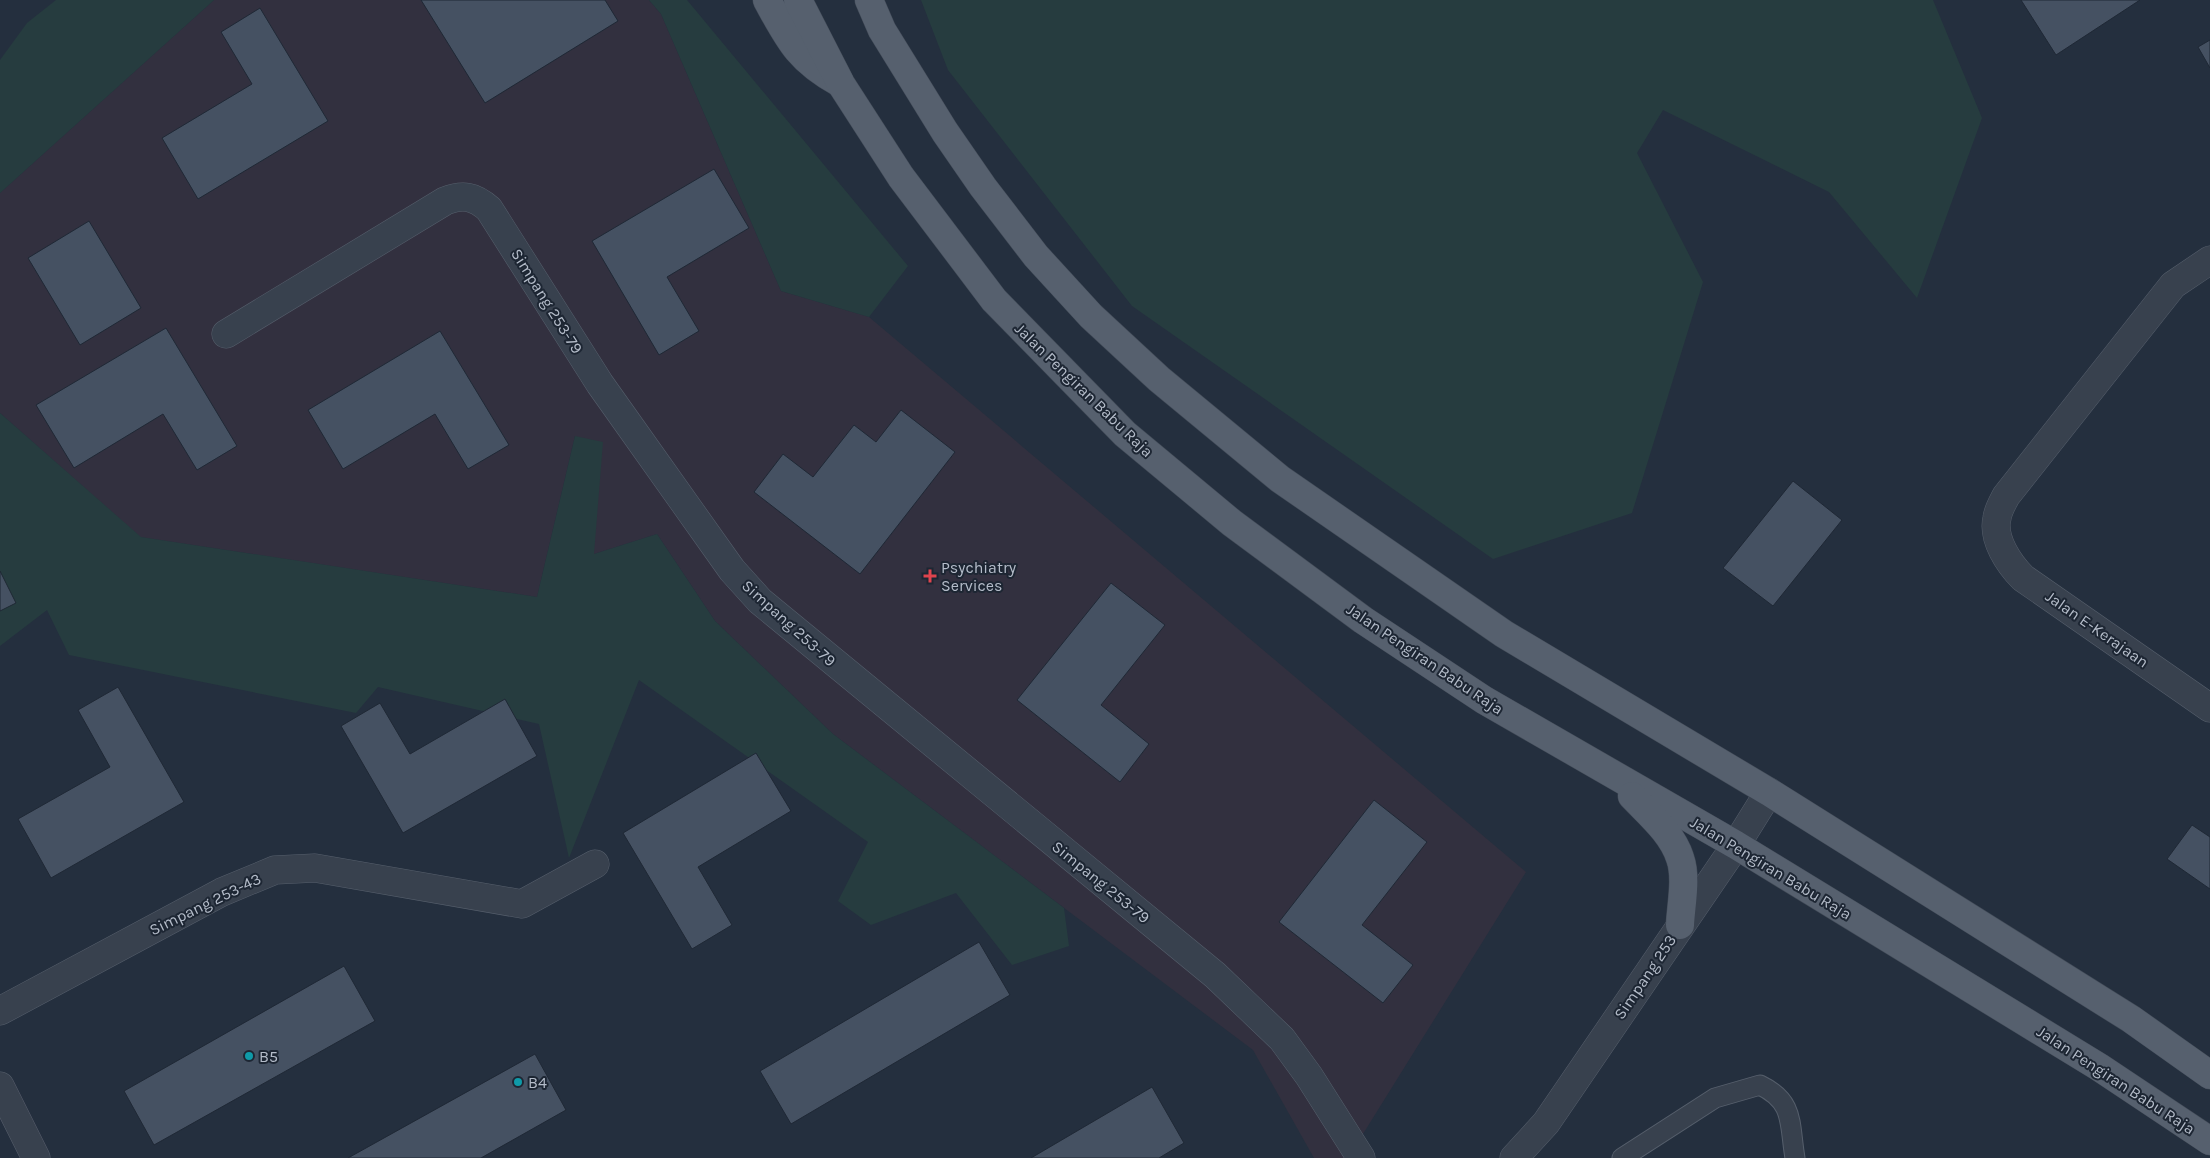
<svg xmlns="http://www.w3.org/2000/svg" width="2210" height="1158" viewBox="0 0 2210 1158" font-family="Karla,sans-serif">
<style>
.medical{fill:#32303f}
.green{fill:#263c3f}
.building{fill:#455162;stroke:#1f2835}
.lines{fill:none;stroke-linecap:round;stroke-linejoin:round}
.lane-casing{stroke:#565f6c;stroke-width:21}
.street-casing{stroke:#565f6c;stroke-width:29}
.primary-casing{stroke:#414a57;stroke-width:29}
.lane{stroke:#38414e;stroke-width:19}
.street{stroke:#38414e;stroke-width:28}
.primary{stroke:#56606e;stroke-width:28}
.health-dot{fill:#e0444e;stroke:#1d2633;stroke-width:2}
.culture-dot{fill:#0f9aa8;stroke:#1d2633;stroke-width:2}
.labels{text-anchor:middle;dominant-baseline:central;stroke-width:4;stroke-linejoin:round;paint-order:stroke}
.street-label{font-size:16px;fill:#b4bcc9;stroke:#1d2633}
.poi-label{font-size:16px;fill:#b4bcc9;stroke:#1d2633;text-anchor:start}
</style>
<rect width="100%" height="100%" fill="#242f3e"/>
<!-- medical -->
<path class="medical" d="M214 0H649L661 14 781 291 869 317 1526 872 1348 1158H1314L1253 1050 833 734 715 621 657 534 594 554 575 436 537 597 140 537 0 413V193Z"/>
<!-- green -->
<g class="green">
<path d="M56 0H214L0 193V60L27 23Z"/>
<path d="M649 0H687L908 266 869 317 781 291 661 14Z"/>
<path d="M921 0H1933L1982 118 1917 298 1829 192 1663 110 1637 153 1703 282 1632 513 1493 559 1132 306 948 70Z"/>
<path d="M0 413 141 537 537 597 575 436 603 442 594 554 657 534 715 621 833 734 1064 908 1069 946 1012 965 956 893 871 925 838 901 868 842 639 680 569 858 539 724 378 687 356 713 69 655 47 610 0 646Z"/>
</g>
<!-- building -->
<g class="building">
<path d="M421 0H605L618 21 485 103Z"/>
<path d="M2021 0H2140L2056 55Z"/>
<path d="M260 8 328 121 198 199 162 138 252 84 221 32Z"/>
<path d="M2210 40V68L2198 47Z"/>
<path d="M714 169 749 228 667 277 699 331 659 355 592 241Z"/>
<path d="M89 221 141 308 80 345 28 258Z"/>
<path d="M166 328 237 446 197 470 163 414 74 468 36 405Z"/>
<path d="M440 331 509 445 468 469 435 414 343 469 308 410Z"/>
<path d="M901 410 955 452 860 574 754 492 783 454 813 477 854 425 876 442Z"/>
<path d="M1793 481 1842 520 1773 606 1723 568Z"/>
<path d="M0 571 16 603 0 611Z"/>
<path d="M1111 583 1165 625 1101 705 1149 744 1120 782 1017 700Z"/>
<path d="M118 687 184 802 51 878 18 819 110 767 78 710Z"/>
<path d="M505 699 537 756 403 833 341 726 380 703 410 754Z"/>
<path d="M756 753 791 811 698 867 732 925 692 949 623 833Z"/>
<path d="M1374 800 1427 842 1362 925 1413 965 1383 1003 1279 922Z"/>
<path d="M2192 825 2210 837V889L2167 859Z"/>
<path d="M979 942 1010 995 791 1124 760 1071Z"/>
<path d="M344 966 375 1021 154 1145 124 1091Z"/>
<path d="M535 1054 566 1110 481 1158H348Z"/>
<path d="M1152 1087 1184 1143 1159 1158H1031Z"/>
</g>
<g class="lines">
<defs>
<path id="lane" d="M1622 1158 1715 1098 1760 1085C1795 1102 1789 1123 1795 1158"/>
<g id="street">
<path d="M2210 260 2173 285 2006 496C2003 502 1998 510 1997 518 1992 539 2009 564 2023 578L2210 708"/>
<path d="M226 334 445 201C463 194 474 196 489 209L600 384 732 570 760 601 1215 975 1282 1039 1309 1076 1361 1158"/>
<path d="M0 1011 222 892 275 870 315 868 522 904 595 864"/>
<path d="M0 1086 36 1158"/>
<path d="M1514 1158 1546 1123 1736 845 1769 792"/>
</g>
<g id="primary">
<path d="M767 0C789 40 798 60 840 83"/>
<path d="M798 0 841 84 901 177 994 300 1125 434 1232 523 1363 620 1484 700 1736 845 2099 1067 2210 1141"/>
<path d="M869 0 882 30 945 132 983 187 1036 256 1091 316 1159 379 1280 479 1504 634 1769 792 2131 1019 2210 1075"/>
<path d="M1632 796C1649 814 1672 833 1680 858 1687 878 1681 904 1680 925"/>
</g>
</defs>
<!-- lane casing -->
<use href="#lane" class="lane-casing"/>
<!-- street casing -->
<use href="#street" class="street-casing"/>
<!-- primary casing -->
<use href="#primary" class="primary-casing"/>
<!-- lane -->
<use href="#lane" class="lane"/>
<!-- street -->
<use href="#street" class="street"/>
<!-- primary -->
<use href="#primary" class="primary"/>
</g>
<!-- markers -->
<path class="health-dot" d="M927.5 568.5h5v5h5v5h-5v5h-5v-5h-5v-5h5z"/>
<g class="culture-dot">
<circle cx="249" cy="1056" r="5"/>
<circle cx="518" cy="1082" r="5"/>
</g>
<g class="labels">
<!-- street labels -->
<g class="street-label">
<text transform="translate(547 301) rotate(58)">Simpang 253-79</text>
<text transform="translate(1084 390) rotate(44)">Jalan Pengiran Babu Raja</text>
<text transform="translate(789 623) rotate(42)">Simpang 253-79</text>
<text transform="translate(2097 629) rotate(35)">Jalan E-Kerajaan</text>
<text transform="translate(1425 659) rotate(34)">Jalan Pengiran Babu Raja</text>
<text transform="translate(1771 868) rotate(31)">Jalan Pengiran Babu Raja</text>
<text transform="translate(1101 882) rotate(39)">Simpang 253-79</text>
<text transform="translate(205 904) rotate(-26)">Simpang 253-43</text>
<text transform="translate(1645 977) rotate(-56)">Simpang 253</text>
<text transform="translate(2116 1080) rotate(33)">Jalan Pengiran Babu Raja</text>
</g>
<!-- poi labels -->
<g class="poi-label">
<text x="941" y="567">Psychiatry<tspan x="941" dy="18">Services</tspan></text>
<text x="259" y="1056">B5</text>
<text x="528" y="1082">B4</text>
</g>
</g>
</svg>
